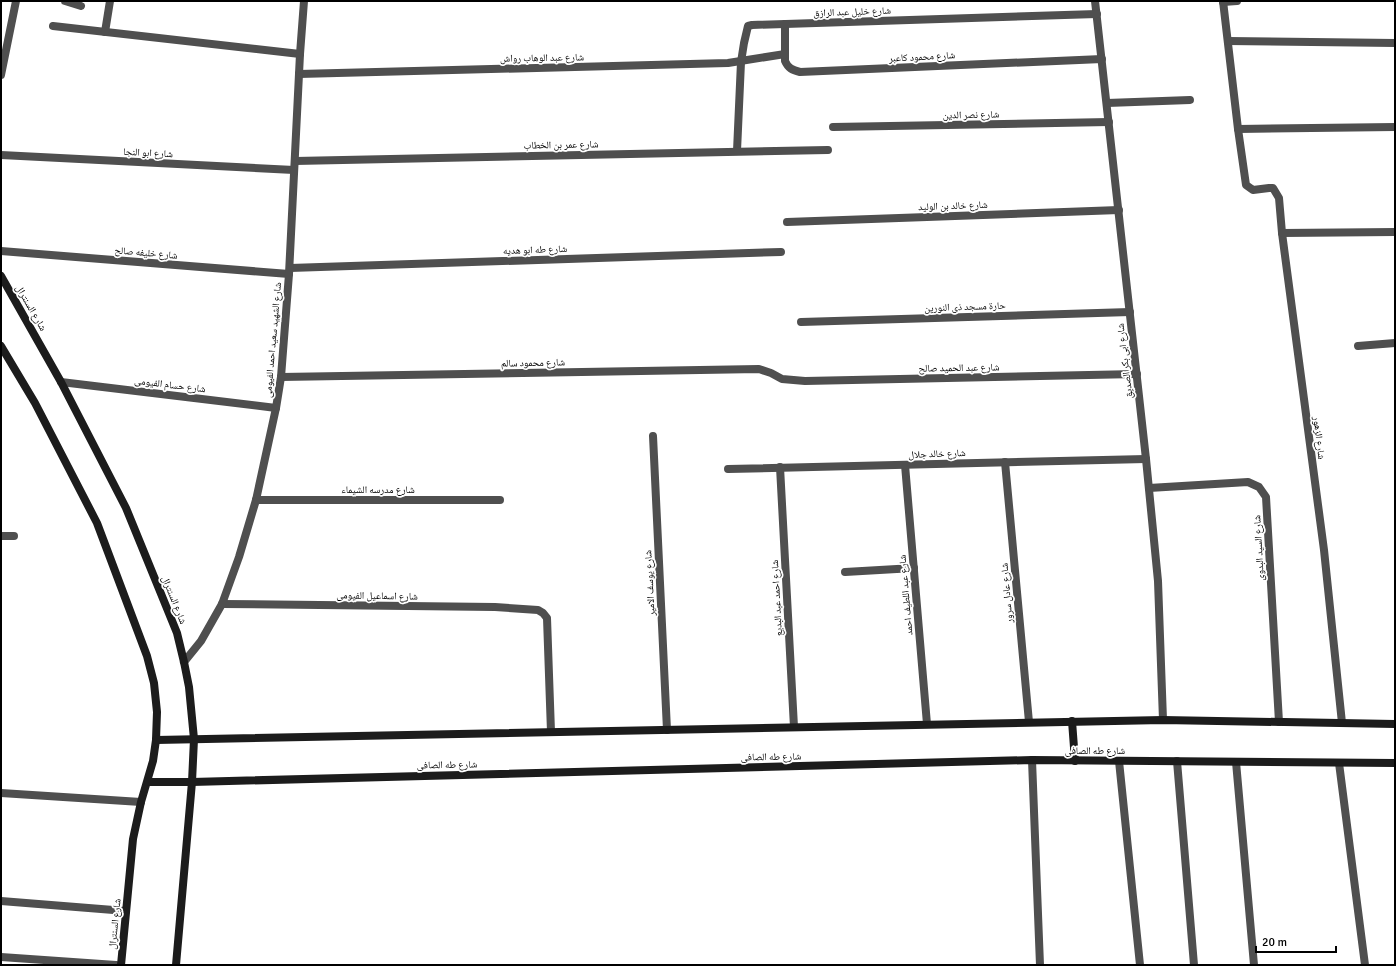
<svg xmlns="http://www.w3.org/2000/svg" width="1396" height="966" viewBox="0 0 1396 966" font-family="Signika,'Noto Naskh Arabic',sans-serif">
<style>
.lines{fill:none;stroke-linecap:round;stroke-linejoin:round}
.street{stroke:#4f4f4f;stroke-width:8}
.secondary{stroke:#1c1c1c;stroke-width:8}
.labels{text-anchor:middle;dominant-baseline:central;stroke-width:3.5;stroke-linejoin:round;paint-order:stroke}
.street-label{font-size:10px;fill:#000;stroke:#fff}
</style>
<rect width="100%" height="100%" fill="#fff"/>
<g class="lines">
<!-- street -->
<g class="street">
<path d="M65 1 81 6"/>
<path d="M1095 1 1146 459 1158 581 1163 720"/>
<path d="M1223 1 1238 129 1246 185 1253 190 1269 188H1273L1279 198 1282 233 1324 550 1342 723"/>
<path d="M1223 2 1237 1"/>
<path d="M785 24V61C788 68 792 70 800 72L1102 59"/>
<path d="M53 26 300 54"/>
<path d="M105 32 110 1"/>
<path d="M1228 41 1395 43"/>
<path d="M299 74 728 63 785 54"/>
<path d="M1 75 16 1"/>
<path d="M1107 103 1190 100"/>
<path d="M833 127 1109 122"/>
<path d="M1238 129 1395 127"/>
<path d="M737 151 741 62 744 43 748 26 752 25 1097 14"/>
<path d="M1 155 294 170"/>
<path d="M295 161 828 150"/>
<path d="M787 222 1119 210"/>
<path d="M1282 233 1395 232"/>
<path d="M1 251 289 274"/>
<path d="M290 268 781 252"/>
<path d="M801 322 1130 312"/>
<path d="M1358 346 1395 343"/>
<path d="M281 377 759 369 771 373 782 379 805 381 1137 374"/>
<path d="M61 382 276 408"/>
<path d="M653 436 667 730"/>
<path d="M1005 462 1029 722"/>
<path d="M905 465 927 724"/>
<path d="M780 467 794 727"/>
<path d="M728 469 1146 459"/>
<path d="M1149 488 1248 482 1259 487 1266 497 1279 722"/>
<path d="M256 500H500"/>
<path d="M1 536H14"/>
<path d="M845 572 914 568"/>
<path d="M222 604 495 607 538 610 543 613 547 618 551 732"/>
<path d="M184 662 201 641 222 604 239 557 256 500 276 408 281 377 289 274 300 54 304 1"/>
<path d="M1032 760 1040 965"/>
<path d="M1119 761 1140 965"/>
<path d="M1177 761 1194 965"/>
<path d="M1236 762 1254 965"/>
<path d="M1339 763 1365 965"/>
<path d="M1 793 141 802"/>
<path d="M1 901 126 911"/>
<path d="M1 957 116 965"/>
</g>
<!-- secondary -->
<g class="secondary">
<path d="M1 276 61 382 126 508 166 606 177 633 184 662 189 687 194 739 192 782 176 965"/>
<path d="M1 346 35 403 97 523 147 656 154 683 157 712 156 740 153 761 141 802 133 839 121 965"/>
<path d="M1072 721 1075 761"/>
<path d="M156 740 1163 720 1395 724"/>
<path d="M148 782H192L1032 760 1395 763"/>
</g>
</g>
<g class="labels">
<!-- street labels -->
<g class="street-label">
<text transform="translate(852 12) rotate(-2)">شارع خليل عبد الرازق</text>
<text transform="translate(922 57) rotate(-3)">شارع محمود كاعبر</text>
<text transform="translate(542 58) rotate(-1)">شارع عبد الوهاب رواش</text>
<text transform="translate(971 115) rotate(-1)">شارع نصر الدين</text>
<text transform="translate(561 145) rotate(-1)">شارع عمر بن الخطاب</text>
<text transform="translate(148 153) rotate(3)">شارع ابو النجا</text>
<text transform="translate(953 206) rotate(-2)">شارع خالد بن الوليد</text>
<text transform="translate(535 250) rotate(-2)">شارع طه ابو هديه</text>
<text transform="translate(146 253) rotate(5)">شارع خليفه صالح</text>
<text transform="translate(965 307) rotate(-2)">حارة مسجد ذى النورين</text>
<text transform="translate(31 308) rotate(60)">شارع السنترال</text>
<text transform="translate(273 340) rotate(-85)">شارع الشهيد سعيد احمد الفيومى</text>
<text transform="translate(1125 361) rotate(-97)">شارع ابى بكر الصديق</text>
<text transform="translate(533 363) rotate(-1)">شارع محمود سالم</text>
<text transform="translate(959 368) rotate(-1)">شارع عبد الحميد صالح</text>
<text transform="translate(170 385) rotate(7)">شارع حسام الفيومى</text>
<text transform="translate(1319 438) rotate(83)">شارع الزهور</text>
<text transform="translate(937 454) rotate(-2)">شارع خالد جلال</text>
<text x="378" y="490">شارع مدرسه الشيماء</text>
<text transform="translate(1259 548) rotate(-93)">شارع السيد البدوى</text>
<text transform="translate(650 583) rotate(-93)">شارع يوسف الامير</text>
<text transform="translate(1007 593) rotate(-95)">شارع عادل سرور</text>
<text transform="translate(906 595) rotate(-95)">شارع عبد اللطيف احمد</text>
<text transform="translate(377 596) rotate(1)">شارع اسماعيل الفيومى</text>
<text transform="translate(777 598) rotate(-93)">شارع احمد عبد البديع</text>
<text transform="translate(174 600) rotate(68)">شارع السنترال</text>
<text x="1095" y="751">شارع طه الصافى</text>
<text transform="translate(771 757) rotate(-1)">شارع طه الصافى</text>
<text transform="translate(447 765) rotate(-1)">شارع طه الصافى</text>
<text transform="translate(115 924) rotate(-84)">شارع السنترال</text>
</g>
</g>
<!-- border -->
<rect width="1396" height="966" fill="none" stroke="#000000" stroke-width="4"/>
<!-- scale -->
<path d="M1256 946v6h80v-6" fill="none" stroke="#000000" stroke-width="2"/>
<text x="1262" y="946" font-size="12" fill="#000000" stroke="#ffffff" stroke-width="3" paint-order="stroke">20 m</text>
</svg>
